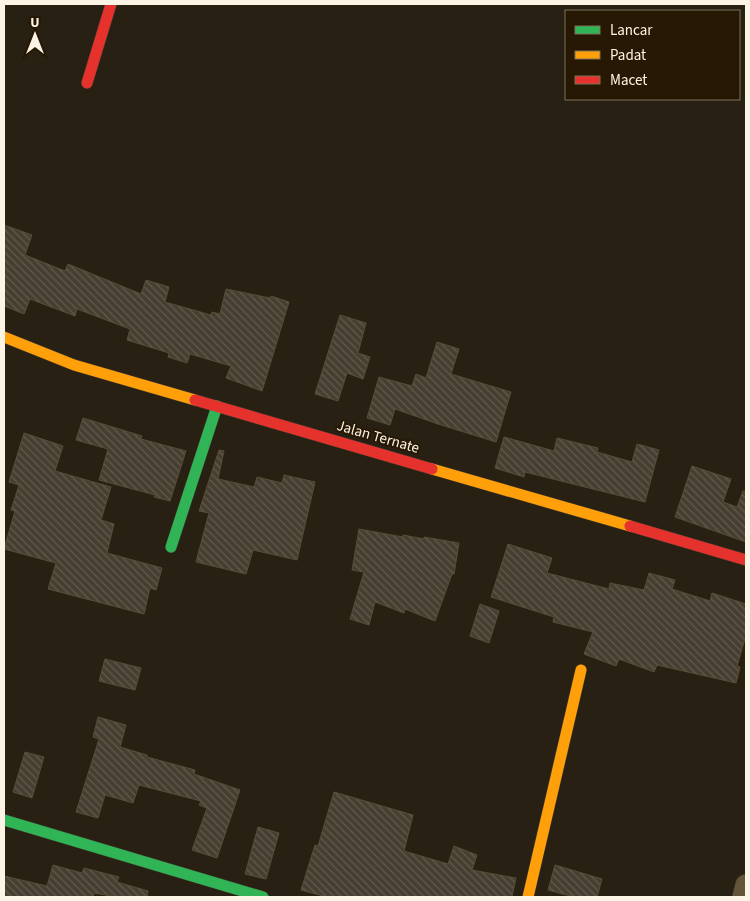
<svg xmlns="http://www.w3.org/2000/svg" width="750" height="901" viewBox="0 0 750 901" font-family="'Source Sans 3',sans-serif">
<style>
.building{fill:url(#building-back-hatch);stroke:#584d36}
.lines{fill:none;stroke-linecap:round;stroke-linejoin:round}
.street-casing{stroke:#3f392f;stroke-width:22}
.fast-casing{stroke:#3f392f;stroke-width:12}
.slow-casing{stroke:#3f392f;stroke-width:12}
.jam-casing{stroke:#3f392f;stroke-width:12}
.street{stroke:#63553a;stroke-width:21}
.fast{stroke:#30b455;stroke-width:11}
.slow{stroke:#ff9f0a;stroke-width:11}
.jam{stroke:#e5322d;stroke-width:11}
.labels{text-anchor:middle;dominant-baseline:central;stroke-width:4;stroke-linejoin:round;paint-order:stroke}
.street-label{font-size:15px;fill:#fdf4e5;stroke:#261802}
</style>
<defs>
<pattern id="building-back-hatch" width="6" height="6" patternUnits="userSpaceOnUse" patternTransform="scale(1.25)"><rect width="6" height="6" fill="#463e30"/><path d="M-1 5l2 2M0 0l6 6M5-1l2 2" fill="none" stroke="#625a4e"/></pattern>
</defs>
<rect width="100%" height="100%" fill="#282012"/>
<!-- building -->
<g class="building">
<path d="M4 225 32 235 25 255 65 271 68 264 141 294 146 280 169 287 165 302 211 315 212 312 220 314 226 289 270 298 271 296 289 302 262 391 226 378 231 366 190 354 187 363 168 357 169 353 127 340 130 329 77 309 75 316 30 299 24 314 4 306Z"/>
<path d="M340 315 366 323 358 353 370 357 363 379 347 373 338 401 315 394Z"/>
<path d="M437 342 459 349 451 374 511 392 496 442 438 424 395 409 390 425 367 418 379 377 412 386 416 374 426 378Z"/>
<path d="M83 418 142 436 141 439 186 451 170 501 154 497 155 495 99 480 108 449 76 440Z"/>
<path d="M24 433 63 446 55 471 111 487 101 520 114 524 107 553 162 568 156 590 150 588 144 614 48 589 56 563 4 549 15 511 11 510 19 485 9 482Z"/>
<path d="M504 437 554 451 557 438 598 448 597 452 632 462 637 444 659 450 645 502 525 472 524 477 495 468Z"/>
<path d="M219 450 224 451 218 479 254 487 257 477 282 483 284 475 315 482 297 560 253 550 246 574 196 562 209 513 199 511Z"/>
<path d="M692 466 731 479 723 502 737 507 743 491H746V542L675 517Z"/>
<path d="M359 529 403 537V535L424 539V537L459 543 454 574H452L435 621 405 609 404 613 375 602 369 625 350 619 364 572 352 570Z"/>
<path d="M508 544 552 558 547 573 609 589 610 583 644 590 649 573 675 580 672 589 710 601 712 593 746 604V635L737 666 740 667 736 683 657 665 654 672 619 659 616 666 584 654 593 632 553 622 554 617 491 597Z"/>
<path d="M480 604 499 611 489 643 470 636Z"/>
<path d="M105 659 141 668 135 690 99 681Z"/>
<path d="M98 717 126 725 120 747 147 755V757L195 770 194 774 240 790 217 858 192 850 207 808 199 805 201 801 139 785 133 803 105 795 98 818 76 812 99 739 93 737Z"/>
<path d="M25 752 44 757 32 798 13 792Z"/>
<path d="M334 792 413 815 404 851 448 864 454 846 477 855 472 870 516 878 512 897H327L301 890 315 845 318 846Z"/>
<path d="M258 827 279 833 266 879 245 874Z"/>
<path d="M53 865 82 873 84 868 119 877 117 882 148 891 147 897H117L94 893 93 897H4V876L47 886Z"/>
<path d="M555 865 602 879 597 897H574L548 890Z"/>
</g>
<g class="lines">
<defs>
<path id="street" d="M743 897 746 885"/>
<g id="fast">
<path d="M171 547 217 406"/>
<path d="M4 820 263 897"/>
</g>
<g id="slow">
<path d="M4 337 74 365 195 400"/>
<path d="M432 469 630 526"/>
<path d="M528 897 581 670"/>
</g>
<g id="jam">
<path d="M87 83 111 4"/>
<path d="M195 400 432 469"/>
<path d="M630 526 746 560"/>
</g>
</defs>
<!-- street casing -->
<use href="#street" class="street-casing"/>
<!-- fast casing -->
<use href="#fast" class="fast-casing"/>
<!-- slow casing -->
<use href="#slow" class="slow-casing"/>
<!-- jam casing -->
<use href="#jam" class="jam-casing"/>
<!-- street -->
<use href="#street" class="street"/>
<!-- fast -->
<use href="#fast" class="fast"/>
<!-- slow -->
<use href="#slow" class="slow"/>
<!-- jam -->
<use href="#jam" class="jam"/>
</g>
<g class="labels">
<!-- street labels -->
<g class="street-label">
<text transform="translate(378 437) rotate(16)">Jalan Ternate</text>
</g>
</g>
<!-- border -->
<rect width="750" height="901" fill="none" stroke="#fdf4e5" stroke-width="10"/>
<!-- legend -->
<rect x="565" y="10" width="175" height="90" fill="#261802" stroke="#7c705d"/>
<rect x="575" y="26" width="25" height="8" fill="#30b455" stroke="#7c705d"/>
<text x="610" y="35" font-size="15" fill="#fdf4e5">Lancar</text>
<rect x="575" y="51" width="25" height="8" fill="#ff9f0a" stroke="#7c705d"/>
<text x="610" y="60" font-size="15" fill="#fdf4e5">Padat</text>
<rect x="575" y="76" width="25" height="8" fill="#e5322d" stroke="#7c705d"/>
<text x="610" y="85" font-size="15" fill="#fdf4e5">Macet</text>
<!-- north arrow -->
<g transform="translate(35 35)" stroke="#261802" stroke-width="4" paint-order="stroke">
<path d="M0-4L9 19L0 12L-9 19Z" fill="#fdf4e5"/>
<text y="-8" font-size="14" font-weight="bold" text-anchor="middle" fill="#fdf4e5">U</text>
</g>
</svg>
